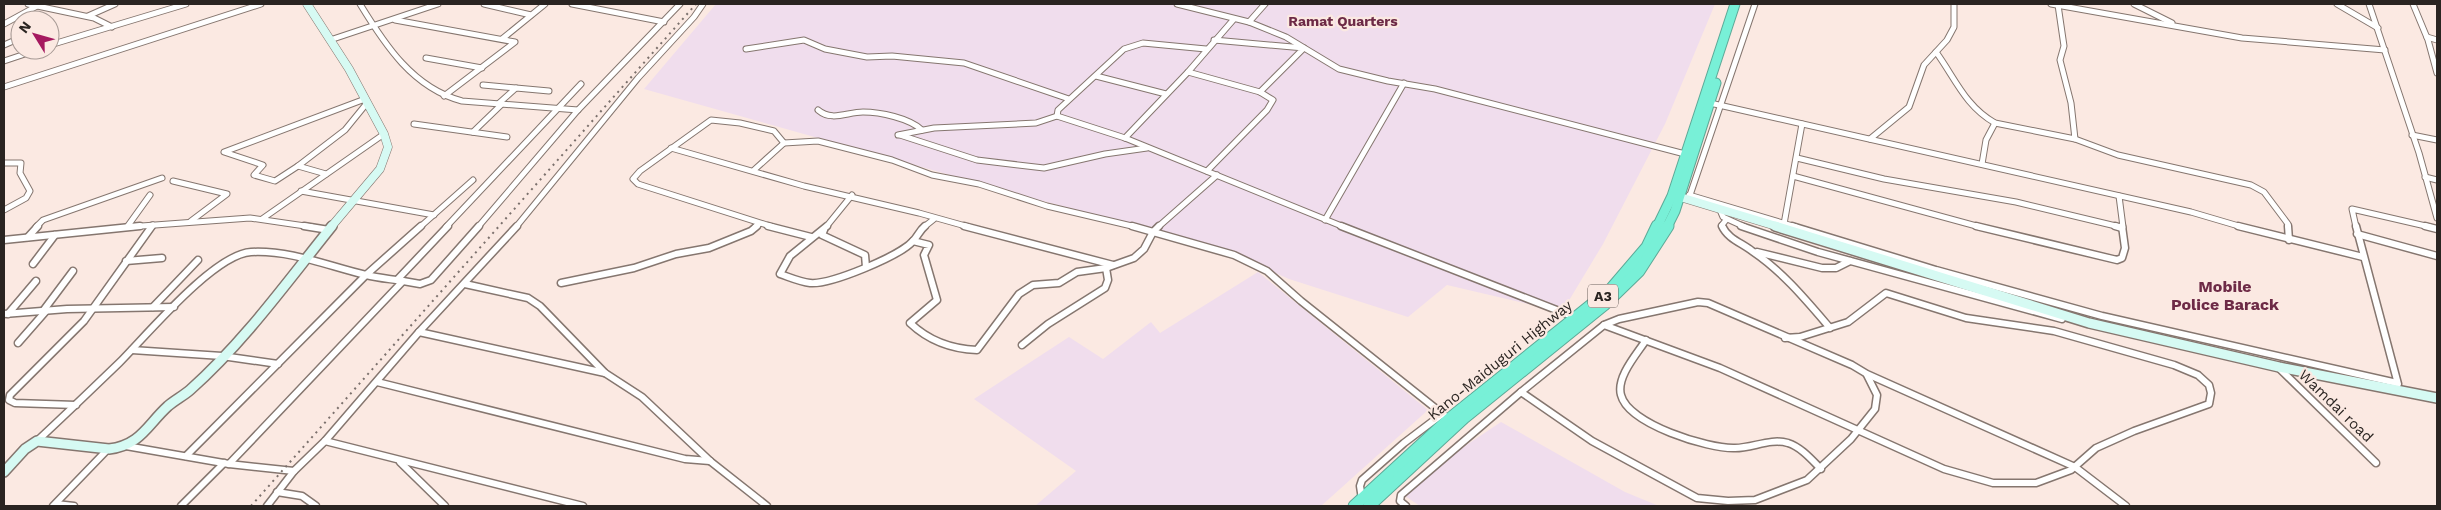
<svg xmlns="http://www.w3.org/2000/svg" width="2441" height="510" viewBox="0 0 2441 510" font-family="'Work Sans',sans-serif">
<style>
.education{fill:#f0dded}
.lines{fill:none;stroke-linecap:round;stroke-linejoin:round}
.street-far1-casing{stroke:#85766f;stroke-width:7}
.street-casing{stroke:#85766f;stroke-width:9}
.secondary-far1-casing{stroke:#85766f;stroke-width:9}
.secondary-casing{stroke:#85766f;stroke-width:12}
.highway-far1-casing{stroke:#5da997;stroke-width:11}
.highway-casing{stroke:#5da997;stroke-width:13}
.street-far1{stroke:#fff;stroke-width:5}
.street{stroke:#fff;stroke-width:6}
.secondary-far1{stroke:#d6faf3;stroke-width:8}
.secondary{stroke:#d6faf3;stroke-width:9}
.highway-far1{stroke:#78f0d7;stroke-width:9}
.highway{stroke:#78f0d7;stroke-width:11}
.rail{stroke:#7b706c;stroke-width:2;stroke-dasharray:2 4.5;stroke-linecap:butt}
.labels{text-anchor:middle;dominant-baseline:central;stroke-width:4.5;stroke-linejoin:round;paint-order:stroke}
.far-neighbourhood-label{font-size:14px;font-weight:bold;fill:#6d2a46;stroke:#fbe9e2}
.shield{fill:#fbe9e2;stroke:#695f5b;stroke-width:1}
.shield-label{font-size:14px;font-weight:bold;fill:#2a2421}
.street-label{font-size:15px;fill:#2a2421;stroke:#fbe9e2}
.neighbourhood-label{font-size:16px;font-weight:bold;fill:#6d2a46;stroke:#fbe9e2}
</style>
<rect width="100%" height="100%" fill="#fbe9e2"/>
<!-- education -->
<g class="education">
<path d="M716 4H1715L1665 124 1603 244 1562 312 1447 285 1408 317 1289 279 1211 245 1039 200 644 89Z"/>
<path d="M1258 272 1428 410 1321 506H1035L1076 471 974 399 1069 337 1103 359 1151 322 1160 333Z"/>
<path d="M1501 422 1625 492 1659 506H1420L1405 496 1450 456Z"/>
</g>
<g class="lines">
<defs>
<g id="street-far1">
<path d="M28 4 94 18 112 27"/>
<path d="M360 4C385 45 413 88 462 101L578 110"/>
<path d="M484 4 531 15"/>
<path d="M572 4 664 22"/>
<path d="M1177 4 1249 22 1286 37 1339 69 1388 81 1435 89 1685 154"/>
<path d="M2051 4 2242 38 2385 50"/>
<path d="M2134 4 2172 23"/>
<path d="M2337 4 2378 28"/>
<path d="M2369 4 2419 153 2437 218"/>
<path d="M2413 4 2428 40 2437 73"/>
<path d="M88 16 115 4"/>
<path d="M395 20 515 42 444 96"/>
<path d="M1249 22 1265 4"/>
<path d="M4 24 37 6"/>
<path d="M2427 37 2437 40"/>
<path d="M502 39 545 4"/>
<path d="M330 40 438 4"/>
<path d="M1214 40 1304 48 1260 92"/>
<path d="M4 45 20 38"/>
<path d="M50 45 186 4"/>
<path d="M746 49 804 40 825 49 867 57 892 56 964 63 1069 99"/>
<path d="M1936 52C1955 78 1965 106 1995 123L2075 139 2071 103 2060 60 2064 46 2058 5"/>
<path d="M426 58 482 68"/>
<path d="M4 61 37 50"/>
<path d="M1188 72 1260 92 1273 100 1267 110 1207 171"/>
<path d="M1096 76 1166 94"/>
<path d="M483 85 516 88"/>
<path d="M4 87 261 4"/>
<path d="M1710 103 2191 212 2242 227"/>
<path d="M498 104 516 88 549 91"/>
<path d="M818 110C832 122 847 112 863 112 880 112 909 118 922 130"/>
<path d="M1057 116 1058 110 1124 49 1143 43 1206 49"/>
<path d="M414 124 507 137"/>
<path d="M473 132 501 105"/>
<path d="M898 135 934 128 1036 123 1057 116 1125 138 1344 227"/>
<path d="M900 135 977 160 1044 168 1105 154 1147 148"/>
<path d="M2412 135 2437 140"/>
<path d="M1125 138 1188 72 1234 19"/>
<path d="M1870 139 1909 107 1924 65 1947 40 1954 27V4"/>
<path d="M2075 139 2118 155 2251 185 2264 192 2288 224V227"/>
<path d="M671 148 804 186 919 213 969 227"/>
<path d="M1797 158 1884 179 2016 202 2120 227"/>
<path d="M4 163H21L20 173 30 191 26 198 4 210"/>
<path d="M1982 164 1986 140 1995 123"/>
<path d="M298 166 275 181 254 175 263 165 224 152 365 99"/>
<path d="M754 170 784 143 818 141 892 160 932 175 979 184 1047 206 1136 227"/>
<path d="M326 174 298 166 345 130 367 103"/>
<path d="M1793 176 1980 227"/>
<path d="M2425 177 2437 180"/>
<path d="M173 181 227 194 191 221"/>
<path d="M301 191 434 215"/>
<path d="M1689 195 1796 227"/>
<path d="M2119 196 2123 227"/>
<path d="M1689 198 1755 4"/>
<path d="M1720 210 1723 217 1745 227"/>
<path d="M262 219 384 134"/>
<path d="M1325 220 1404 83"/>
<path d="M1784 224 1802 124"/>
<path d="M36 227 43 220 162 178"/>
<path d="M127 227 150 195"/>
<path d="M128 227 250 218 312 227"/>
<path d="M151 227 153 225"/>
<path d="M420 227 473 180"/>
<path d="M446 227 581 84"/>
<path d="M478 227 578 110 680 4"/>
<path d="M516 227 638 78 694 17 703 4"/>
<path d="M755 227 759 224"/>
<path d="M773 227 638 184 633 179 640 171 711 120 740 123 774 131 784 143"/>
<path d="M826 227 852 195"/>
<path d="M924 227 934 219"/>
<path d="M1158 227 1217 175"/>
<path d="M1723 227 1722 225 1726 220"/>
<path d="M2356 227 2352 209 2430 227"/>
</g>
<g id="street">
<path d="M304 226 329 230"/>
<path d="M768 226 811 237"/>
<path d="M827 226 790 256 780 274C789 277 800 282 810 283 830 285 900 256 913 241 918 236 919 231 925 226"/>
<path d="M964 226 1113 265"/>
<path d="M1132 226 1234 255 1267 271 1301 301 1449 419"/>
<path d="M1341 226 1577 318"/>
<path d="M1722 226C1728 239 1742 243 1752 251 1782 271 1806 300 1830 328"/>
<path d="M1741 226 1818 252 2062 319"/>
<path d="M1792 226 1936 270 2102 316 2397 383"/>
<path d="M1976 226 2117 260 2122 258 2125 248 2122 226"/>
<path d="M2115 226 2122 228"/>
<path d="M2238 226 2363 257"/>
<path d="M2288 226 2289 240"/>
<path d="M2356 226 2398 384"/>
<path d="M2425 226 2437 229"/>
<path d="M824 230 822 235 865 255 866 267"/>
<path d="M2357 234 2437 256"/>
<path d="M28 237 38 226"/>
<path d="M4 240 140 226"/>
<path d="M913 241 929 245 924 255 937 300 910 323C929 341 951 349 977 350L1019 294 1033 285 1059 283 1077 272 1106 268 1134 258 1144 249 1153 232 1159 226"/>
<path d="M1757 252 1822 268H1836L1850 261"/>
<path d="M126 261 162 258"/>
<path d="M33 264 55 235"/>
<path d="M397 280 448 226"/>
<path d="M403 281 420 284 431 280 479 226"/>
<path d="M561 283 634 268 676 254 709 248 751 231 757 226"/>
<path d="M465 284 528 298 540 306 605 373 642 397 710 461 767 506"/>
<path d="M153 307 198 260"/>
<path d="M43 311 73 271"/>
<path d="M4 314 67 309 174 307"/>
<path d="M8 314 36 281"/>
<path d="M1604 325 1720 368 1944 469 1993 483H2036L2071 470 2096 448 2134 431 2209 404 2211 393 2209 385 2198 375 2174 365 2054 331 1966 318 1886 293 1848 322 1800 337 1785 338"/>
<path d="M419 332 605 373"/>
<path d="M1646 340C1637 354 1616 377 1621 395 1628 424 1708 449 1735 448 1753 448 1770 438 1788 443 1801 447 1812 460 1821 469"/>
<path d="M18 343 46 311"/>
<path d="M1022 345 1048 324 1105 288 1108 280 1106 268"/>
<path d="M132 350 222 356 278 364"/>
<path d="M2280 369 2376 463"/>
<path d="M377 382 685 459 710 461"/>
<path d="M1521 392 1592 441 1697 498 1728 501 1755 500 1807 480 1851 439 1875 409 1877 395 1867 375"/>
<path d="M76 405 15 403 9 400 10 395 84 321 152 226"/>
<path d="M37 441C65 415 92 389 119 363 146 336 214 254 251 252 291 250 328 266 366 275 378 278 391 279 403 281L229 464"/>
<path d="M325 441 583 506"/>
<path d="M126 446 229 464 294 471"/>
<path d="M186 456 366 275 421 226"/>
<path d="M400 462 445 506"/>
<path d="M277 492 302 496 316 506"/>
<path d="M1362 499 1360 486 1362 480 1404 443 1441 415"/>
<path d="M56 504 74 506"/>
<path d="M53 506 108 449"/>
<path d="M181 506 224 463"/>
<path d="M267 506 294 471 325 441 419 332 517 226"/>
<path d="M1406 506 1400 501 1401 495 1521 392 1604 325 1619 319 1698 302 1708 303 1852 365 1867 374 2075 467 2126 506"/>
</g>
<g id="secondary-far1">
<path d="M307 4 349 69 384 134 388 147 380 169 331 227"/>
<path d="M1680 197 1779 227"/>
</g>
<g id="secondary">
<path d="M1775 226 2089 323 2279 367 2437 398"/>
<path d="M4 472 25 449 37 441 109 449C141 445 147 425 168 406 175 400 183 396 190 390 244 342 287 282 332 226"/>
</g>
<g id="highway-far1">
<path d="M1657 227 1672 196 1735 4"/>
<path d="M1667 227 1675 211 1716 83"/>
</g>
<g id="highway">
<path d="M1354 506 1449 419 1611 289 1647 247 1657 226"/>
<path d="M1369 506 1464 418 1604 305 1639 271 1668 226"/>
</g>
</defs>
<!-- street-far1 casing -->
<use href="#street-far1" class="street-far1-casing"/>
<!-- street casing -->
<use href="#street" class="street-casing"/>
<!-- secondary-far1 casing -->
<use href="#secondary-far1" class="secondary-far1-casing"/>
<!-- secondary casing -->
<use href="#secondary" class="secondary-casing"/>
<!-- highway-far1 casing -->
<use href="#highway-far1" class="highway-far1-casing"/>
<!-- highway casing -->
<use href="#highway" class="highway-casing"/>
<!-- street-far1 -->
<use href="#street-far1" class="street-far1"/>
<!-- street -->
<use href="#street" class="street"/>
<!-- secondary-far1 -->
<use href="#secondary-far1" class="secondary-far1"/>
<!-- secondary -->
<use href="#secondary" class="secondary"/>
<!-- highway-far1 -->
<use href="#highway-far1" class="highway-far1"/>
<!-- highway -->
<use href="#highway" class="highway"/>
<!-- rail -->
<path class="rail" d="M251 506 696 4"/>
</g>
<g class="labels">
<!-- far-neighbourhood labels -->
<g class="far-neighbourhood-label">
<text x="1343" y="21">Ramat Quarters</text>
</g>
<!-- shield labels -->
<rect class="shield" x="1588" y="284.5" width="30" height="23" rx="4"/>
<g class="shield-label">
<text x="1603" y="296">A3</text>
</g>
<!-- street labels -->
<g class="street-label">
<text transform="translate(1500 360) rotate(-39)">Kano-Maiduguri Highway</text>
<text transform="translate(2336 406) rotate(44)">Wamdai road</text>
</g>
<!-- neighbourhood labels -->
<g class="neighbourhood-label">
<text x="2225" y="286">Mobile<tspan x="2225" dy="18">Police Barack</tspan></text>
</g>
</g>
<!-- border -->
<rect width="2441" height="510" fill="none" stroke="#2a2421" stroke-width="10"/>
<!-- north arrow -->
<g transform="translate(35 35) rotate(307)"><circle r="24" fill="#fbe9e2" stroke="#a79a95"/>
<path d="M0-4L9 19L0 12L-9 19Z" fill="#a5195f"/>
<text y="-8" font-size="14" font-weight="bold" text-anchor="middle" fill="#2a2421">N</text>
</g>
</svg>
